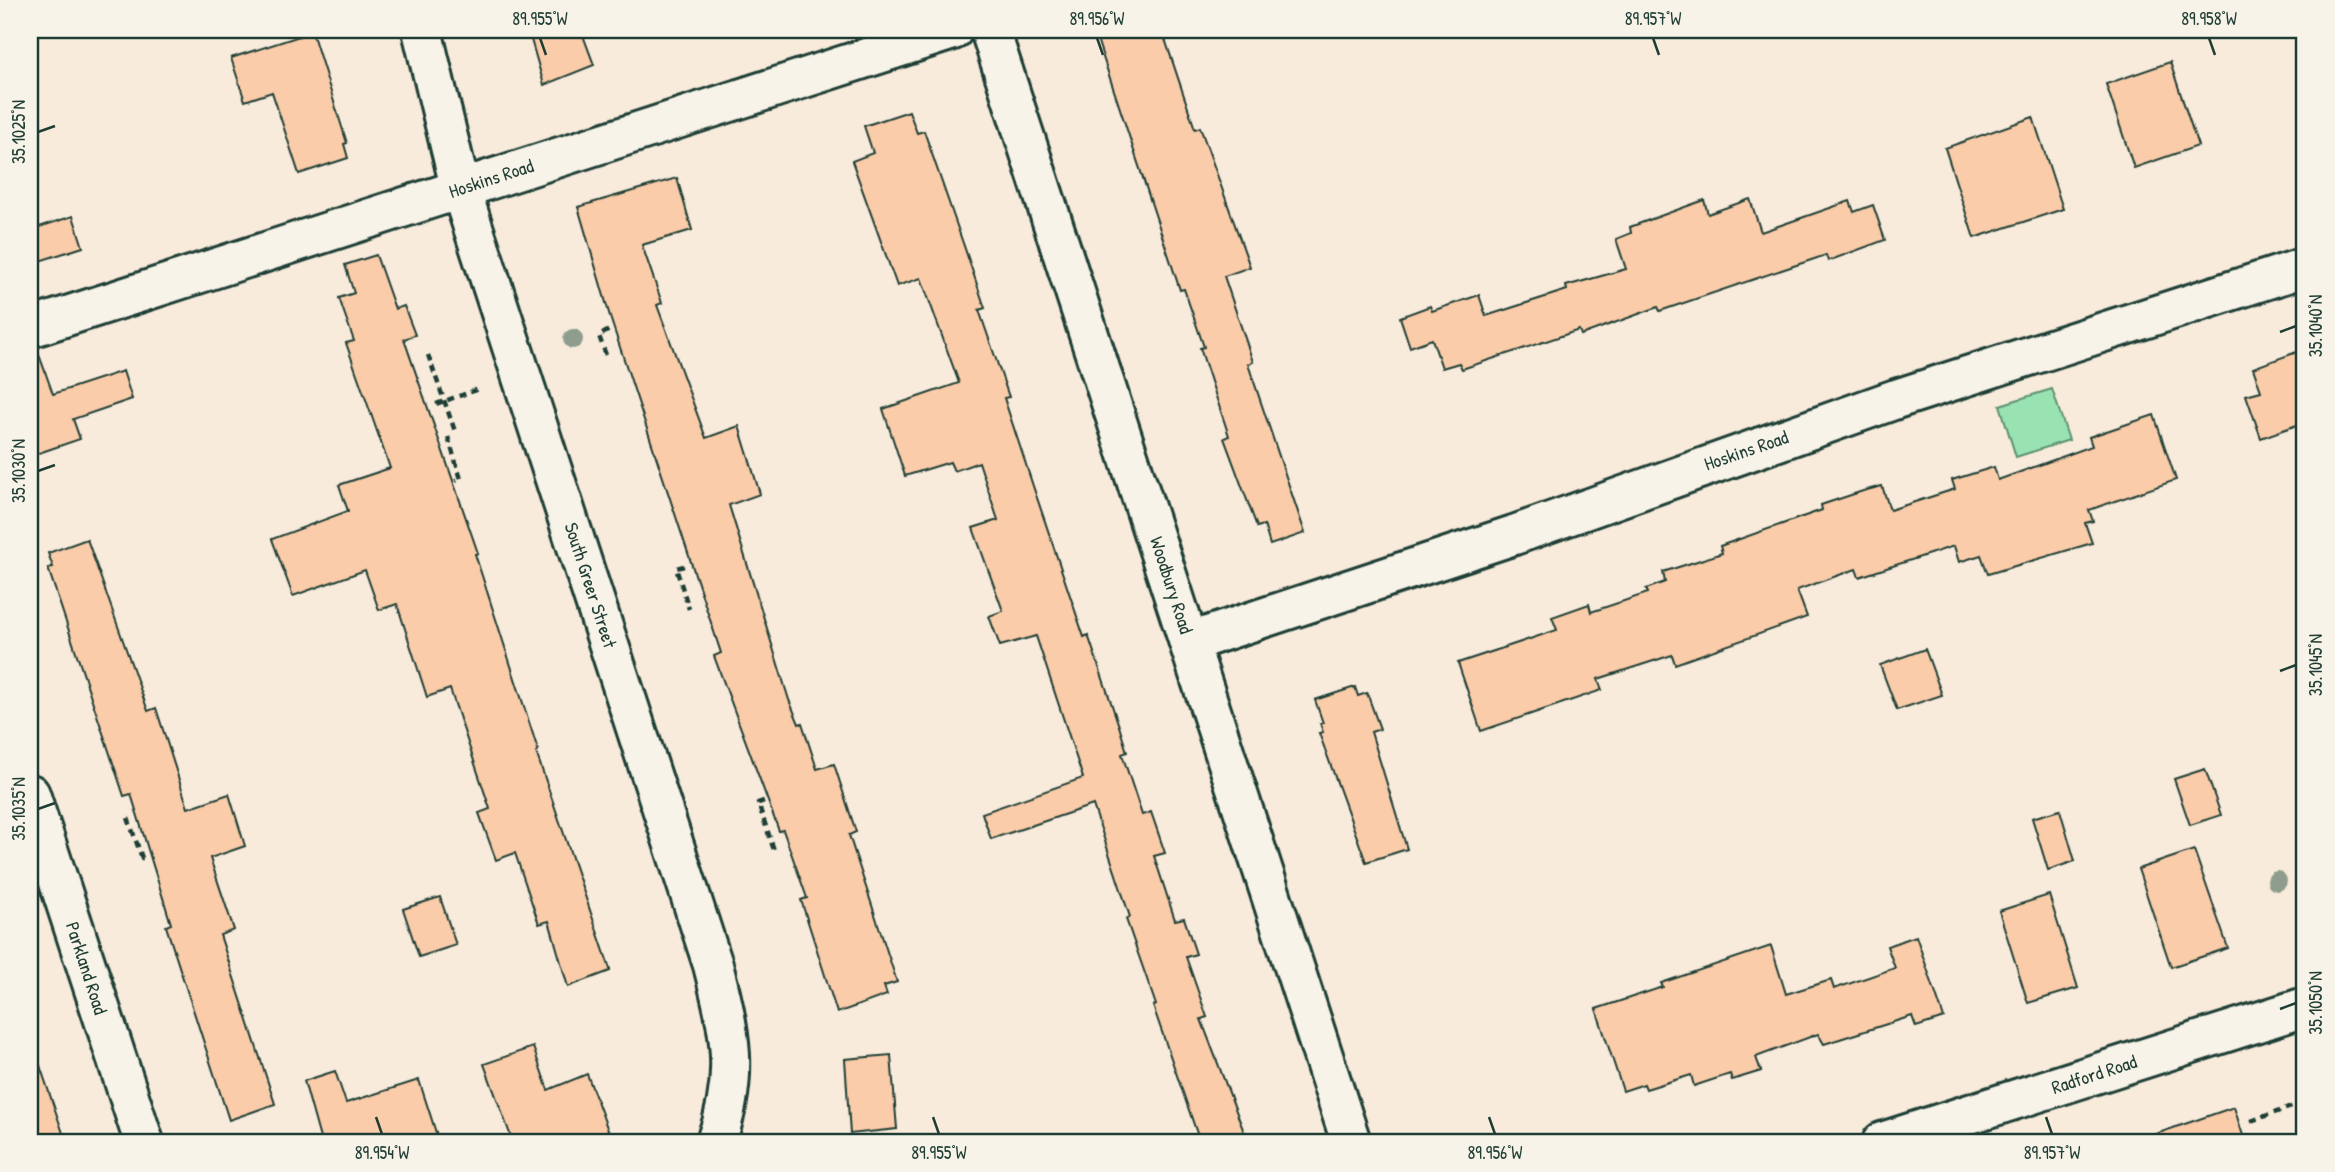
<svg xmlns="http://www.w3.org/2000/svg" width="2335" height="1172" viewBox="0 0 2335 1172" font-family="'Patrick Hand',sans-serif">
<style>
.green{fill:#99e2b1;stroke:#5c9072;stroke-width:2}
.building{fill:#fbcca9;stroke:#1f3d34;stroke-width:2}
.lines{fill:none;stroke-linecap:round;stroke-linejoin:round}
.minor-casing{stroke:#1f3d34;stroke-width:44}
.path{stroke:#1f3d34;stroke-width:4.5;stroke-dasharray:7 5;stroke-linecap:butt}
.minor{stroke:#f7f3e8;stroke-width:38}
.tree{fill:#8e9d8d}
.ticks{fill:none;stroke:#1f3d34;stroke-width:2.5}
.labels{text-anchor:middle;dominant-baseline:central;stroke-width:5;stroke-linejoin:round;paint-order:stroke}
.street-label{font-size:19px;fill:#1f3d34;stroke:#f7f3e8}
.neatline{fill:none;stroke:#1f3d34;stroke-width:2.5}
.ticks-label{font-size:18px;text-anchor:middle;fill:#1f3d34}
</style>
<rect width="100%" height="100%" fill="#f8ebdb"/>
<filter id="ink" filterUnits="userSpaceOnUse"><feTurbulence type="fractalNoise" baseFrequency=".0143" numOctaves="2"/><feDisplacementMap in="SourceGraphic" scale="14" xChannelSelector="R" yChannelSelector="G"/><feConvolveMatrix kernelMatrix="1 2 1 2 8 2 1 2 1" color-interpolation-filters="sRGB"/></filter>
<g filter="url(#ink)">
<!-- green -->
<path class="green" d="M2052 389 2069 440 2016 457 2000 405Z"/>
<!-- building -->
<g class="building">
<path d="M549 30H581L594 65 544 85 530 36Z"/>
<path d="M1094 30H1162L1195 129 1200 127 1250 267 1224 276 1253 362 1248 364 1305 533 1270 545 1264 525 1257 527 1224 438 1229 436 1200 348 1204 347 1184 289 1180 290Z"/>
<path d="M312 32 347 143 344 144 348 158 299 174 272 92 245 101 231 58Z"/>
<path d="M2170 62 2198 146 2134 168 2106 84Z"/>
<path d="M909 111 917 133 924 131 964 246 985 308 979 310 1009 397 1004 398 1033 486 1084 637 1088 635 1119 726 1127 752 1122 754 1142 815 1151 812 1165 853 1154 856 1175 920 1184 918 1196 954 1186 957 1207 1017 1201 1019 1244 1132 1216 1142H1200L1153 1006 1156 1005 1126 919 1130 917 1093 805 991 839 982 813 1083 778 1036 636 1000 646 989 616 1003 611 973 528 998 520 979 462 954 471 950 462 905 476 883 409 959 383 921 278 897 286 852 161 873 153 864 126Z"/>
<path d="M2033 117 2063 209 1974 238 1945 148Z"/>
<path d="M677 178 692 230 642 245 662 303 657 305 706 438 739 426 760 494 729 505 789 700 799 724 802 723 817 769 834 764 856 832 849 835 897 982 884 986 887 995 837 1013 801 900 807 898 783 830 779 831 714 656 721 653 611 320 578 207Z"/>
<path d="M1750 199 1761 232 1850 201 1854 212 1873 205 1885 240 1828 261 1826 255 1660 311 1658 307 1581 335 1579 330 1462 369 1459 363 1442 368 1432 339 1410 347 1400 317 1430 306 1432 311 1479 295 1486 316 1567 290 1566 286 1626 269 1616 239 1631 233 1630 227 1704 200 1708 214Z"/>
<path d="M73 216 83 247 30 264V230Z"/>
<path d="M376 255 395 309 404 306 415 335 404 339 478 553 475 554 538 750 536 752 610 969V971L568 987 549 921 539 924 515 853 496 860 479 813 490 809 450 689 427 697 397 604 379 610 365 570 293 596 272 539 348 511 339 485 390 468 346 343 354 341 339 298 354 293 345 265Z"/>
<path d="M30 349H37L53 394 123 371 132 399 73 419 80 439 30 456Z"/>
<path d="M2305 349V422L2261 438 2246 395 2261 391 2253 368Z"/>
<path d="M2154 415 2176 480 2089 510 2093 521 2085 523 2092 543 1988 574 1981 555 1959 562 1954 546 1859 577 1856 569 1797 590 1807 617 1675 664 1672 655 1598 679 1602 690 1481 731 1458 663 1557 630 1552 617 1589 604 1591 612 1648 593 1646 589 1665 582 1663 572 1722 553 1720 546 1822 510 1821 505 1863 491 1882 486 1890 510 1955 489 1952 480 1994 467 1998 480 2092 446 2089 437Z"/>
<path d="M87 539 148 711 156 708 188 808 229 794 245 846 210 858 234 930 220 935 275 1104 229 1120 166 926 171 924 131 794 124 796 48 568 53 567 48 553Z"/>
<path d="M1925 649 1942 695 1897 710 1880 665Z"/>
<path d="M1355 687 1358 696 1367 693 1380 729 1371 732 1407 849 1366 862 1319 733 1323 732 1320 723H1323L1315 700Z"/>
<path d="M2205 769 2221 815 2190 825 2174 779Z"/>
<path d="M2060 810 2075 861 2048 870 2032 818Z"/>
<path d="M2194 850 2228 948 2171 967 2138 869Z"/>
<path d="M2049 895 2078 988 2028 1003 1999 911Z"/>
<path d="M440 897 456 945 419 957 403 909Z"/>
<path d="M1916 936 1944 1018 1916 1027 1912 1016 1824 1044 1818 1034 1756 1057 1761 1071 1732 1080 1730 1074 1694 1086 1691 1075 1646 1089 1644 1084 1623 1091 1596 1009 1663 987 1661 983 1771 946 1786 994 1831 980 1834 989 1895 968 1887 946Z"/>
<path d="M533 1047 548 1090 587 1074 609 1133 585 1142H513L484 1064Z"/>
<path d="M35 1051 66 1142H30V1052Z"/>
<path d="M891 1055 897 1129 850 1134 845 1059Z"/>
<path d="M335 1071 346 1103 419 1080 439 1142H321L304 1081Z"/>
<path d="M2234 1107 2245 1142H2147V1137Z"/>
</g>
<g class="lines">
<defs>
<g id="minor">
<path d="M422 30 460 187 713 965C730 1032 740 1075 716 1142"/>
<path d="M990 30 1351 1142"/>
<path d="M30 328 953 30"/>
<path d="M1190 642 1514 535 1896 399 2305 267"/>
<path d="M30 794 144 1142"/>
<path d="M1882 1142 2305 1007"/>
</g>
</defs>
<!-- minor casing -->
<use href="#minor" class="minor-casing"/>
<!-- path -->
<g class="path">
<path d="M428 355 456 434"/>
<path d="M606 355 599 336 609 330"/>
<path d="M436 404 479 389"/>
<path d="M448 437 461 479 456 481"/>
<path d="M684 566 676 568 689 609"/>
<path d="M764 801 758 803 774 850"/>
<path d="M128 818 142 858 147 857"/>
<path d="M2251 1121 2294 1106"/>
</g>
<!-- minor -->
<use href="#minor" class="minor"/>
</g>
<!-- trees -->
<g class="tree">
<circle cx="573" cy="339" r="10"/>
<circle cx="2277" cy="881" r="10"/>
</g>
</g>
<!-- ticks -->
<path class="ticks" d="M540 38 546 55M1097 38 1103 55M1653 38 1659 55M2209 38 2215 55M38 132 55 126M2280 332 2296 326M38 471 55 465M2280 671 2296 665M38 809 55 803M2280 1009 2296 1003M376 1117 382 1134M933 1117 939 1134M1489 1117 1495 1134M2046 1117 2052 1134"/>
<g class="labels">
<!-- street labels -->
<g class="street-label">
<text transform="translate(491 178) rotate(-18)">Hoskins Road</text>
<text transform="translate(1746 450) rotate(-19)">Hoskins Road</text>
<text transform="translate(591 585) rotate(72)">South Greer Street</text>
<text transform="translate(1172 585) rotate(72)">Woodbury Road</text>
<text transform="translate(87 968) rotate(72)">Parkland Road</text>
<text transform="translate(2094 1074) rotate(-18)">Radford Road</text>
</g>
</g>
<!-- margin -->
<rect width="2335" height="1172" fill="none" stroke="#f7f3e8" stroke-width="77"/>
<rect x="38" y="38" width="2258" height="1096" class="neatline"/>
<g class="ticks-label">
<text x="540" y="25">89.955°W</text>
<text x="1097" y="25">89.956°W</text>
<text x="1653" y="25">89.957°W</text>
<text x="2209" y="25">89.958°W</text>
<text transform="translate(19 132) rotate(-90)" y="6">35.1025°N</text>
<text transform="translate(2316 326) rotate(-90)" y="6">35.1040°N</text>
<text transform="translate(19 471) rotate(-90)" y="6">35.1030°N</text>
<text transform="translate(2316 665) rotate(-90)" y="6">35.1045°N</text>
<text transform="translate(19 809) rotate(-90)" y="6">35.1035°N</text>
<text transform="translate(2316 1003) rotate(-90)" y="6">35.1050°N</text>
<text x="382" y="1159">89.954°W</text>
<text x="939" y="1159">89.955°W</text>
<text x="1495" y="1159">89.956°W</text>
<text x="2052" y="1159">89.957°W</text>
</g>
</svg>
